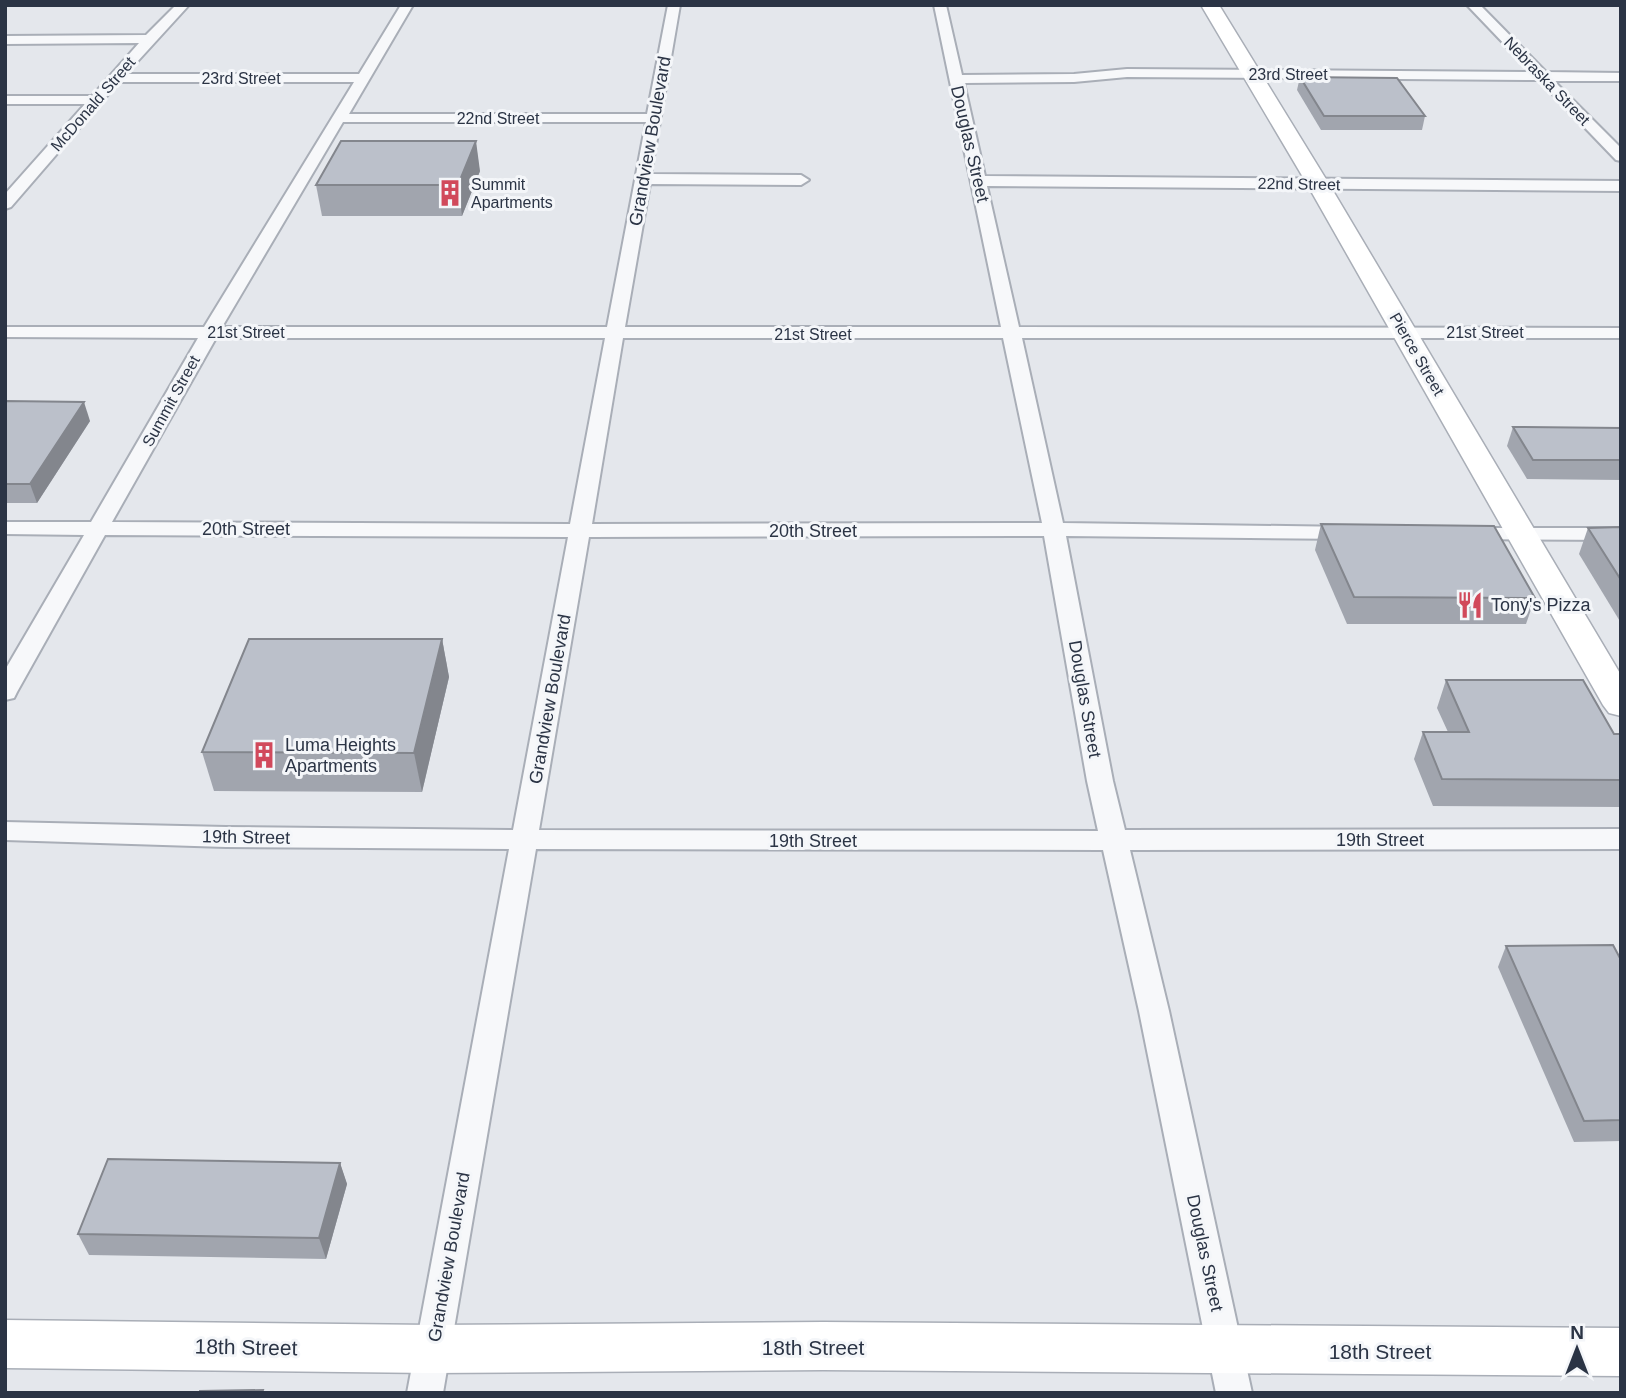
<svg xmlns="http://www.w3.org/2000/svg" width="1626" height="1398" viewBox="0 0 1626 1398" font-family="Helvetica,sans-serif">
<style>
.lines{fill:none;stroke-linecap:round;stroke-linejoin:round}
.street-casing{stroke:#a9aeb7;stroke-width:4}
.secondary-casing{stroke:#a9aeb7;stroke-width:3}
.street{fill:#f7f8fa;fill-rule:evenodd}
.secondary{fill:#fff;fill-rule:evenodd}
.wall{fill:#a1a5ae}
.shaded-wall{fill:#83868d}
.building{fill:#bbc0ca;stroke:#83868d;stroke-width:2}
.labels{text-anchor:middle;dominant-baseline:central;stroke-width:6;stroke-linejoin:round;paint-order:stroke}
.far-street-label{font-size:16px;fill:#2b3445;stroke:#f4f6f9}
.far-poi-label{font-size:16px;fill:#2b3445;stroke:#f4f6f9;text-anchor:start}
.street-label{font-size:18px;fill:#2b3445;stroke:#f4f6f9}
.poi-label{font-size:18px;fill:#2b3445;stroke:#f4f6f9;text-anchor:start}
.near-street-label{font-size:21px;fill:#2b3445;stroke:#f4f6f9}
</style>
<rect width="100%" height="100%" fill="#e4e7ec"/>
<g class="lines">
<defs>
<g id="street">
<path d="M176 5H189L126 74H359L401 5H413L349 114H647L668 5H680L651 174 801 175 809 180 801 185 650 184 625 327H1001L934 5H946L962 75 1074 74 1127 69 1531 72 1467 5H1480L1546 72 1621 73V81H1554L1621 148V161L1616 160 1539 80 1127 77 1074 82 964 83 985 176 1621 181V191L987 186 1019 327 1621 328V338H1022L1063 523 1352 527 1360 528 1363 533 1360 538 1352 539 1066 536 1113 781 1125 830 1621 829V849L1130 850 1169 1011 1252 1393H1216L1139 1011 1103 850 536 849 443 1393H407L509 849 226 847 5 840V822L226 827 513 830 568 537 105 535 17 692 14 698 5 700V670L84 535 5 534V522H91L198 338 5 337V327H204L354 82H119L11 207 5 209V194L85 104H5V96H92L139 43 5 44V36L146 35ZM343 122H646L607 327H222ZM216 338H605L570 524 112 522ZM623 338H1003L1042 523 592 524ZM1044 536 1087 781 1098 831 539 830 589 537Z"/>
<path d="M1465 528H1621V540L1457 539 1454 534 1457 529Z"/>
</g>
<g id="secondary">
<path d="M1201 5H1219L1329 184 1621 675V716L1609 713 1603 705 1307 184Z"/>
<path d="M5 1320 432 1325 823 1322 1621 1328V1376L823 1370 432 1373 5 1368Z"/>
</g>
</defs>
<!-- street casing -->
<use href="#street" class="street-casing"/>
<!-- secondary casing -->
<use href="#secondary" class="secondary-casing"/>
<!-- street -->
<use href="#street" class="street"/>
<!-- secondary -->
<use href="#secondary" class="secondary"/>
</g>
<!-- wall -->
<g class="wall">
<path d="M1300 77 1425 116 1422 130H1321L1297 90Z"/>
<path d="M480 171 462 216H322L316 185Z"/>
<path d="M5 401 90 421 37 503H5Z"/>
<path d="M1513 427 1621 428V480L1527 479 1507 446Z"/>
<path d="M1321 524 1535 598 1526 624H1347L1315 550Z"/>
<path d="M1621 527V623L1579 554 1588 528Z"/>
<path d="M442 639 449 677 422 792 214 791 202 752Z"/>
<path d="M1446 680 1614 734H1621V807L1433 806 1414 759 1423 732H1448L1437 708Z"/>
<path d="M1506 946 1621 960V1141L1574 1142 1498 967Z"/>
<path d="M340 1163 347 1184 326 1259 89 1255 78 1234Z"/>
</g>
<!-- shaded-wall -->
<g class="shaded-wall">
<path d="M476 141 480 171 462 216 458 185Z"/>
<path d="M84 402 90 421 37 503 30 484Z"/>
<path d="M442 639 449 677 422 792 414 753Z"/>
<path d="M340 1163 347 1184 326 1259 319 1238Z"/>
</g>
<!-- building -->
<g class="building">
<path d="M1300 77 1397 78 1425 116H1324Z"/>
<path d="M341 141H476L458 185H316Z"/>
<path d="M5 401 84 402 30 484H5Z"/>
<path d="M1513 427 1621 428V460H1533Z"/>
<path d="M1321 524 1494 526 1535 598 1354 597Z"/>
<path d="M1621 527V580L1588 528Z"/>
<path d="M249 639H442L414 753 202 752Z"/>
<path d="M1446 680H1583L1614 734H1621V780L1442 779 1423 732H1469Z"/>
<path d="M1613 945 1621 960V1120L1584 1121 1506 946Z"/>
<path d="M108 1159 340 1163 319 1238 78 1234Z"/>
<path d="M263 1390 262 1393H200V1391Z"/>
</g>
<!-- icons -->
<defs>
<symbol id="building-bare" viewBox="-9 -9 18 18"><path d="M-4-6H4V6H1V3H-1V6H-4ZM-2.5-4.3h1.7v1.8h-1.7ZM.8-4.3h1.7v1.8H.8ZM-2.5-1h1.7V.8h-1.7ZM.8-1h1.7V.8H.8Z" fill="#d1495b" stroke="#f4f6f9" stroke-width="2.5" paint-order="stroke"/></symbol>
<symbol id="restaurant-bare" viewBox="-9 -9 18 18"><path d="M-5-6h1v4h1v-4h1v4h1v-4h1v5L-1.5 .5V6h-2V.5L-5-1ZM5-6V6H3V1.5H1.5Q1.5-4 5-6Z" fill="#d1495b" stroke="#f4f6f9" stroke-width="2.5" paint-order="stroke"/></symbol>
</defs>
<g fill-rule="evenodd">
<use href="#building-bare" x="431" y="174" width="38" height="38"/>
<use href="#restaurant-bare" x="1451" y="586" width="38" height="38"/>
<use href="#building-bare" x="245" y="736" width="38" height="38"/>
</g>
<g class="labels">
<!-- far-street labels -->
<g class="far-street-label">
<text x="1288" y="74">23rd Street</text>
<text x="241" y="78">23rd Street</text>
<text transform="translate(1547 81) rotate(46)">Nebraska Street</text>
<text transform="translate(93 104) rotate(-49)">McDonald Street</text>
<text x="498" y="118">22nd Street</text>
<text transform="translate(1299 184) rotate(1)">22nd Street</text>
<text x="246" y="332">21st Street</text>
<text x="1485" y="332">21st Street</text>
<text x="813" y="334">21st Street</text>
<text transform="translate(1417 354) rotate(60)">Pierce Street</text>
<text transform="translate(171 401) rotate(-61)">Summit Street</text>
</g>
<!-- far-poi labels -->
<g class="far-poi-label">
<text x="471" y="184">Summit<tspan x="471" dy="18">Apartments</tspan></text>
</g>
<!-- street labels -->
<g class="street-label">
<text transform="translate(650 141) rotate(-80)">Grandview Boulevard</text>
<text transform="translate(970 144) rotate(77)">Douglas Street</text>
<text x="246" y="529">20th Street</text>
<text x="813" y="531">20th Street</text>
<text transform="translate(550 699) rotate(-80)">Grandview Boulevard</text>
<text transform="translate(1085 699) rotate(80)">Douglas Street</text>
<text transform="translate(246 837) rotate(1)">19th Street</text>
<text x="1380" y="840">19th Street</text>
<text x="813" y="841">19th Street</text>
<text transform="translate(1205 1253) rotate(78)">Douglas Street</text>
<text transform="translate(449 1257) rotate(-80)">Grandview Boulevard</text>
</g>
<!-- poi labels -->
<g class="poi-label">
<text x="1491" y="605">Tony's Pizza</text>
<text x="285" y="745">Luma Heights<tspan x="285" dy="21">Apartments</tspan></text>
</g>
<!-- near-street labels -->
<g class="near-street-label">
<text transform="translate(246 1347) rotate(1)">18th Street</text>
<text x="813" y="1347">18th Street</text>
<text x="1380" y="1351">18th Street</text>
</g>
</g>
<!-- border -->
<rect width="1626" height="1398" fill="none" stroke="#2b3445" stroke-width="14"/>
<!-- north arrow -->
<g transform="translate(1577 1349)" stroke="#f4f6f9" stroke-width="5" paint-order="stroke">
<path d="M0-5L12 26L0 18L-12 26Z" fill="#2b3445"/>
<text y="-10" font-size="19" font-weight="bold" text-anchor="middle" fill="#2b3445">N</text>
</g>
</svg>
